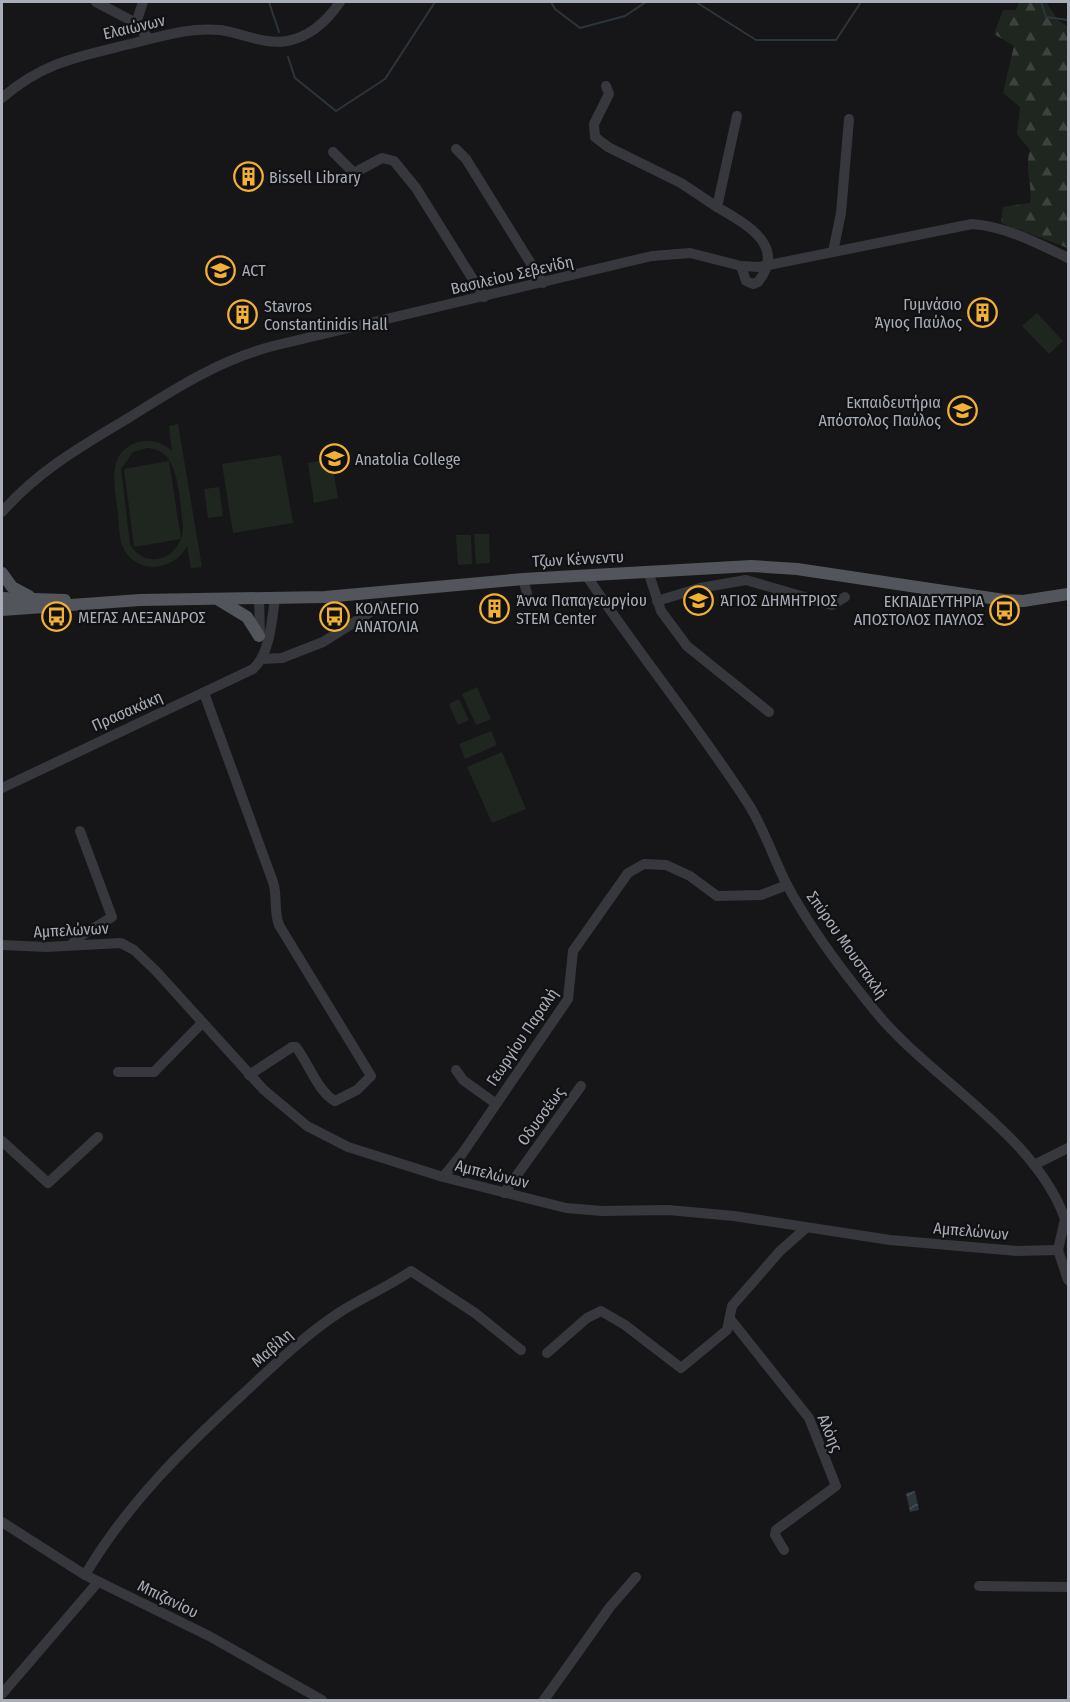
<svg xmlns="http://www.w3.org/2000/svg" width="1070" height="1702" viewBox="0 0 1070 1702" font-family="'Fira Sans Condensed',sans-serif">
<style>
.forest{fill:url(#forest-firs)}
.park{fill:#1e261f;fill-rule:evenodd}
.water{fill:url(#water-waves)}
.lines{fill:none;stroke-linecap:round;stroke-linejoin:round}
.stream{stroke:#2c353c;stroke-width:2}
.minor{stroke:#37383d;stroke-width:10}
.major{stroke:#53555c;stroke-width:12}
.labels{text-anchor:middle;dominant-baseline:central;stroke-width:4.5;stroke-linejoin:round;paint-order:stroke}
.street-label{font-size:16px;fill:#a8adb8;stroke:#111113}
.poi-label{font-size:16px;fill:#a8adb8;stroke:#111113;text-anchor:start}
</style>
<defs>
<pattern id="forest-firs" width="22" height="20" patternUnits="userSpaceOnUse" patternTransform="scale(1.5)"><rect width="22" height="20" fill="#1e261f"/><path d="M5 1l3.5 6h-7zM16 11l3.5 6h-7z" fill="#3c433d"/></pattern>
<pattern id="water-waves" width="16" height="10" patternUnits="userSpaceOnUse" patternTransform="scale(1.5)"><rect width="16" height="10" fill="#2c353c"/><path d="M0 5q4-4 8 0t8 0" fill="none" stroke="#485056"/></pattern>
</defs>
<rect width="100%" height="100%" fill="#161618"/>
<!-- forest -->
<path class="forest" d="M1019 2H1046L1058 20 1068 27V248L1001 223 1003 207 1030 203C1033 183 1024 171 1030 150L1017 134 1020 107 1003 93 1014 46 994 34 1003 10H1016Z"/>
<!-- park -->
<g class="park">
<path d="M1037 313 1063 341 1049 354 1022 326Z"/>
<path d="M178 424 202 567 191 568 187 546C174 572 134 576 122 545 119 536 119 523 118 513 115 487 105 453 138 442 151 439 163 442 172 451L169 426ZM147 448C181 448 179 501 183 526 184 557 146 573 130 544L121 469 133 452Z"/>
<path d="M281 455 293 523 233 533 222 464Z"/>
<path d="M331 459 338 498 314 503 308 463Z"/>
<path d="M169 461 181 539 134 547 124 469Z"/>
<path d="M219 487 223 516 208 518 204 489Z"/>
<path d="M489 534 490 563 476 564 474 534Z"/>
<path d="M456 535H471L472 564 458 565Z"/>
<path d="M477 687 491 719 476 725 462 694Z"/>
<path d="M459 699 469 720 458 725 449 704Z"/>
<path d="M491 731 497 745 465 759 459 744Z"/>
<path d="M502 752 526 809 492 823 467 767Z"/>
</g>
<!-- water -->
<path class="water" d="M915 1491 919 1510 910 1512 906 1493Z"/>
<g class="lines">
<!-- stream -->
<g class="stream">
<path d="M269 2 279 32"/>
<path d="M551 2 555 9 580 28 625 16 646 2"/>
<path d="M696 2 756 40H836L861 2"/>
<path d="M1041 2 1046 17 1068 20"/>
<path d="M288 57 295 78 336 111 385 79 435 2"/>
</g>
<!-- minor -->
<g class="minor">
<path d="M96 2 136 23 149 39"/>
<path d="M136 23 143 2"/>
<path d="M606 86 609 94 594 124 595 137 608 147 681 183 717 207"/>
<path d="M2 98C44 61 82 56 134 43 163 36 190 27 220 30 242 33 264 45 287 41 310 37 327 21 340 2"/>
<path d="M737 116 717 207C744 223 788 245 758 282L753 284 746 281 741 266"/>
<path d="M456 149 466 159 543 283"/>
<path d="M333 152 354 173 382 158 394 161 416 188 484 297"/>
<path d="M833 252 841 213 849 119"/>
<path d="M2 512C39 470 82 446 130 417 176 388 220 360 273 346L652 256 690 253 741 266 759 267 972 224C1005 226 1039 244 1068 258"/>
<path d="M648 571 661 611 687 646 769 712"/>
<path d="M586 575C638 653 698 726 749 805 764 829 773 857 786 883 809 926 840 968 871 1006 926 1077 1034 1132 1065 1219L1058 1250 1068 1280"/>
<path d="M523 579 527 593"/>
<path d="M259 598 260 636"/>
<path d="M657 601 700 588 746 580 832 605 845 597"/>
<path d="M262 659 282 658 323 642 380 606 396 611"/>
<path d="M204 693 273 882C278 897 273 908 279 925L371 1076 357 1090 335 1101C318 1092 308 1062 296 1047H292L249 1075"/>
<path d="M2 788 253 669C270 654 272 620 275 598"/>
<path d="M2 945 46 947 121 943 134 950 156 971 264 1090 307 1126 348 1147 443 1177 566 1208 602 1211 668 1210 734 1216 890 1240 1017 1251 1058 1250"/>
<path d="M71 945 79 937 112 917 80 831"/>
<path d="M456 1070 463 1080 495 1103"/>
<path d="M118 1072H154L202 1023"/>
<path d="M2 1141 48 1183 98 1137"/>
<path d="M1034 1165 1068 1148"/>
<path d="M443 1177 462 1154 568 999 573 951 628 873 644 864 666 865 690 876 717 896 761 895 787 885"/>
<path d="M504 1193 581 1086"/>
<path d="M731 1320 809 1418 836 1486 776 1530 775 1535 784 1550"/>
<path d="M547 1353 587 1318 601 1311 625 1325 681 1368 727 1330 732 1306 780 1251 806 1228"/>
<path d="M2 1522 85 1575 209 1636 322 1700"/>
<path d="M85 1575C127 1504 183 1449 243 1394 274 1365 305 1335 340 1312 363 1297 388 1287 411 1271L475 1313 521 1350"/>
<path d="M979 1586 1068 1587"/>
<path d="M2 1694 98 1582"/>
<path d="M544 1700 610 1607 636 1577"/>
</g>
<!-- major -->
<g class="major">
<path d="M2 573 12 587 29 596"/>
<path d="M2 598 65 600"/>
<path d="M219 600 247 617 259 636"/>
<path d="M2 610 140 600 325 597 523 579 751 566 797 569 1004 600 1023 601 1068 594"/>
</g>
</g>
<!-- icons -->
<defs>
<symbol id="building-ring" viewBox="-11 -11 22 22"><circle r="9.5" fill="#111113" stroke="#f2b134" stroke-width="1.5"/><path d="M-4-6H4V6H1V3H-1V6H-4ZM-2.5-4.3h1.7v1.8h-1.7ZM.8-4.3h1.7v1.8H.8ZM-2.5-1h1.7V.8h-1.7ZM.8-1h1.7V.8H.8Z" fill="#f2b134"/></symbol>
<symbol id="university-ring" viewBox="-11 -11 22 22"><circle r="9.5" fill="#111113" stroke="#f2b134" stroke-width="1.5"/><path d="M0-5L7-2L0 1L-7-2ZM-4 1L0 2.5L4 1V4Q0 6-4 4Z" fill="#f2b134"/></symbol>
<symbol id="school-ring" viewBox="-11 -11 22 22"><circle r="9.5" fill="#111113" stroke="#f2b134" stroke-width="1.5"/><path d="M0-5L7-2L0 1L-7-2ZM-4 1L0 2.5L4 1V4Q0 6-4 4Z" fill="#f2b134"/></symbol>
<symbol id="bus-ring" viewBox="-11 -11 22 22"><circle r="9.5" fill="#111113" stroke="#f2b134" stroke-width="1.5"/><path d="M-5-6H5V4H4V6H2V4H-2V6H-4V4H-5ZM-3.5-4V0h7V-4ZM-3.5 1.2v1.5H-2V1.2ZM2 1.2v1.5H3.5V1.2Z" fill="#f2b134"/></symbol>
</defs>
<g fill-rule="evenodd">
<use href="#building-ring" x="232" y="160" width="33" height="33"/>
<use href="#university-ring" x="204" y="254" width="33" height="33"/>
<use href="#building-ring" x="966" y="296" width="33" height="33"/>
<use href="#building-ring" x="226" y="298" width="33" height="33"/>
<use href="#school-ring" x="946" y="394" width="33" height="33"/>
<use href="#school-ring" x="318" y="442" width="33" height="33"/>
<use href="#school-ring" x="682" y="584" width="33" height="33"/>
<use href="#building-ring" x="478" y="592" width="33" height="33"/>
<use href="#bus-ring" x="988" y="594" width="33" height="33"/>
<use href="#bus-ring" x="40" y="600" width="33" height="33"/>
<use href="#bus-ring" x="318" y="600" width="33" height="33"/>
</g>
<g class="labels">
<!-- street labels -->
<g class="street-label">
<text transform="translate(134 27) rotate(-13)">Ελαιώνων</text>
<text transform="translate(512 275) rotate(-13)">Βασιλείου Σεβενίδη</text>
<text transform="translate(578 559) rotate(-3)">Τζων Κέννεντυ</text>
<text transform="translate(127 711) rotate(-24)">Πρασακάκη</text>
<text transform="translate(71 930) rotate(-3)">Αμπελώνων</text>
<text transform="translate(847 945) rotate(55)">Σπύρου Μουστακλή</text>
<text transform="translate(522 1037) rotate(-56)">Γεωργίου Παραλή</text>
<text transform="translate(541 1116) rotate(-54)">Οδυσσέως</text>
<text transform="translate(492 1174) rotate(14)">Αμπελώνων</text>
<text transform="translate(971 1231) rotate(5)">Αμπελώνων</text>
<text transform="translate(272 1348) rotate(-41)">Μαβίλη</text>
<text transform="translate(830 1433) rotate(67)">Αλόης</text>
<text transform="translate(168 1599) rotate(26)">Μπιζανίου</text>
</g>
<!-- poi labels -->
<g class="poi-label">
<text x="269" y="177">Bissell Library</text>
<text x="242" y="270">ACT</text>
<text x="962" y="304" text-anchor="end">Γυμνάσιο<tspan x="962" dy="18">Άγιος Παύλος</tspan></text>
<text x="264" y="306">Stavros<tspan x="264" dy="18">Constantinidis Hall</tspan></text>
<text x="941" y="402" text-anchor="end">Εκπαιδευτήρια<tspan x="941" dy="18">Απόστολος Παύλος</tspan></text>
<text x="355" y="459">Anatolia College</text>
<text x="516" y="600">Άννα Παπαγεωργίου<tspan x="516" dy="18">STEM Center</tspan></text>
<text x="720" y="600">ΆΓΙΟΣ ΔΗΜΗΤΡΙΟΣ</text>
<text x="984" y="601" text-anchor="end">ΕΚΠΑΙΔΕΥΤΗΡΙΑ<tspan x="984" dy="18">ΑΠΟΣΤΟΛΟΣ ΠΑΥΛΟΣ</tspan></text>
<text x="355" y="608">ΚΟΛΛΕΓΙΟ<tspan x="355" dy="18">ΑΝΑΤΟΛΙΑ</tspan></text>
<text x="78" y="617">ΜΕΓΑΣ ΑΛΕΞΑΝΔΡΟΣ</text>
</g>
</g>
<!-- border -->
<rect width="1070" height="1702" fill="none" stroke="#a8adb8" stroke-width="6"/>
</svg>
